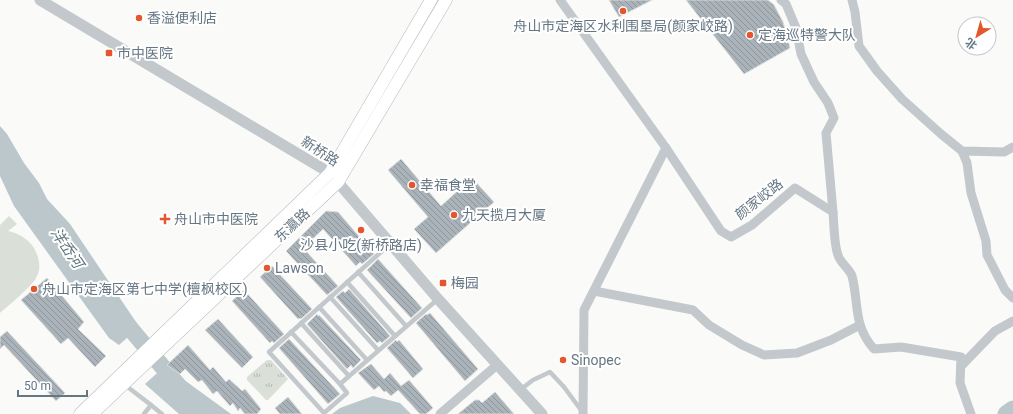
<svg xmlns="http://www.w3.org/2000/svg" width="1013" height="414" viewBox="0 0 1013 414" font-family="Roboto,'Noto Sans SC',sans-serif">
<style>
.grass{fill:#dadfd7}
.park{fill:url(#park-tufts)}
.water{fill:#bbc7cb}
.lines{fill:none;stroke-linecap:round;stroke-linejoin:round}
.river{stroke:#bbc7cb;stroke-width:17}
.building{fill:url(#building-back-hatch);stroke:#dcdcda}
.secondary-casing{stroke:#b3babf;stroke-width:13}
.service{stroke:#c3c8cc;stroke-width:4.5}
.minor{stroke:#c3c8cc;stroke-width:9}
.tertiary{stroke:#c3c8cc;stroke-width:11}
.secondary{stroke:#fff;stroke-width:12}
.poi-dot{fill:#e4572e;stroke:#fff;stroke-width:1.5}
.labels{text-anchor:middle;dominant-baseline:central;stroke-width:4;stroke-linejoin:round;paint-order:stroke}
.poi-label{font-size:14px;fill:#657683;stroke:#fff;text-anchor:start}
.street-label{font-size:14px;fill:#657683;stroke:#fff}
.water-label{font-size:15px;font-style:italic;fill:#60757c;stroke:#fff}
</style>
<defs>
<pattern id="park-tufts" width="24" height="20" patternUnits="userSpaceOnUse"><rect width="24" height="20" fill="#dadfd7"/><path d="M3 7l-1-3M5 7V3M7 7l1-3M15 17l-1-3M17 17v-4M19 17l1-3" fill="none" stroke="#b4b9b4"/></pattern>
<pattern id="building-back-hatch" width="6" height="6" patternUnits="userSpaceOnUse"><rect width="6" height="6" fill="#aab3b9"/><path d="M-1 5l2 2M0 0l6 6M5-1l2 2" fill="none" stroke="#8e969c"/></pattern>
</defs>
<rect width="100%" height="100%" fill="#fafaf8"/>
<!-- grass -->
<path class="grass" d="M9 216 17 224 8 231C19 233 28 239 34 248 39 257 42 268 36 278 32 286 8 306 0 313V225Z"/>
<!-- park -->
<path class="park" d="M267 360H271L288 379 268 400H266L247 380V377Z"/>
<!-- water -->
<g class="water">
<path d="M0 126 7 134 24 163 39 183 47 199 70 224 138 325 137 329 119 345 109 338 14 206 0 176Z"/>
<path d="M165 366 231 414H179L145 384Z"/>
<path d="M373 396 400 403 411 414H332L340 408Z"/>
</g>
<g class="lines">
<!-- river -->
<g class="river">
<path d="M119 315 192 402 206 414"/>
<path d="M1006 414 1013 409"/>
</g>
</g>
<!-- building -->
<g class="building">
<path d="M609 0H652L619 17Z"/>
<path d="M686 0H768L774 5 783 22 790 48 744 74Z"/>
<path d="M401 159 441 206 472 178 494 202 436 253 414 229 428 217 388 170Z"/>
<path d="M326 211 338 212 374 254 362 264 360 262 356 266 323 229 303 248 338 286 327 295 286 251Z"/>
<path d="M378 259 422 308 411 318 367 270Z"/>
<path d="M272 266 312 309 301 319 300 318 298 319 260 277Z"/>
<path d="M47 278 84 322 78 329 106 356 95 367 68 338 61 344 21 300Z"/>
<path d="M349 289 390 336 382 343 380 341 377 343 336 297 343 291 345 293Z"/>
<path d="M244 290 284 334 274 343 272 341 270 343 232 301Z"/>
<path d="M430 313 478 369 465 381 416 323 426 314 427 315Z"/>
<path d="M317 314 318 316 319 315 361 360 353 368 351 365 347 369 307 324Z"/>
<path d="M218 319 253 357 242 368 205 330Z"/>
<path d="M7 331 65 393 56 401 4 345 0 349V337Z"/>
<path d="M289 339 340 394 328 404 279 348Z"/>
<path d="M396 340 397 342 399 340 423 369 413 378 387 348Z"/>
<path d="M188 345 210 370 213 367 226 382 229 379 242 391 245 389 261 409 257 414H245L240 408 238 411 233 403 230 406 217 391 213 394 202 380 198 382 185 369 180 374 167 365Z"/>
<path d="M371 364 384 379 390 373 401 386 409 380 433 408 426 414H420L398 390 391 396 386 391 384 392 379 386 374 390 358 373Z"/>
<path d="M495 392 514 414H458L475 400H479L482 403Z"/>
<path d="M288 397 302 414H280L275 408Z"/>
</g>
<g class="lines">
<defs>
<g id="secondary">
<path d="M80 414 330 173 431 0"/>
<path d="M92 414 338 182 446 0"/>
</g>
</defs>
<!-- secondary casing -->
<use href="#secondary" class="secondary-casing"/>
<!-- service -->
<g class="service">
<path d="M390 244 269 352 324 413 347 393 340 384 438 299"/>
<path d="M358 272 406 326"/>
<path d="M347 282 395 336"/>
<path d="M330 297 378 350"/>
<path d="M319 307 367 360"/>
<path d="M301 323 349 376"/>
<path d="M291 332 340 384"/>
<path d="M125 385 151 405 144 414"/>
<path d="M520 390 533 380 550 372 564 387 581 410"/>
<path d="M151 405 162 414"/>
</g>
<!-- minor -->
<g class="minor">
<path d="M560 0 666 148 721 231 731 237 752 225 795 188 833 212C834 224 834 245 838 255 840 263 849 268 852 276 859 303 853 326 874 349L901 347 961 357 960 383 971 414"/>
<path d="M781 0 786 4 796 28 801 54 814 82 828 103 834 118 826 133 833 212"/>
<path d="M852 0 855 12 859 46 877 71 902 99 941 134 962 151 1004 152 1013 147"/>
<path d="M962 151 967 163 971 193 986 241 987 255 1005 290 1013 298"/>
<path d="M594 291 693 310 709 325 742 345 764 355 797 353 831 340 860 325"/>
<path d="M961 366 995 331 1013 321"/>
<path d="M440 414 497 365"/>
<path d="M583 414 584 310 666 148"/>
</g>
<!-- tertiary -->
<path class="tertiary" d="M40 0 330 173 438 299 542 414"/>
<!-- secondary -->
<use href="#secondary" class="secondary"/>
</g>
<!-- markers -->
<g class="poi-dot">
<circle cx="623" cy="11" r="4"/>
<circle cx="139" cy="18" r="4"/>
<circle cx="750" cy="35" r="4"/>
<rect x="105" y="49" width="8" height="8" rx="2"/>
<circle cx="412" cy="185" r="4"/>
<circle cx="454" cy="215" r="4"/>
<path d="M163 213h4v4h4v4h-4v4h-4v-4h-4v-4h4z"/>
<circle cx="361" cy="230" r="4"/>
<circle cx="267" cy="268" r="4"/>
<rect x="439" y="279" width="8" height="8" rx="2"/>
<circle cx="34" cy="289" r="4"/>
<circle cx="563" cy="360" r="4"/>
</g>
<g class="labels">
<!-- poi labels -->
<g class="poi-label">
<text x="147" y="18">香溢便利店</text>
<text x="623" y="26" text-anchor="middle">舟山市定海区水利围垦局(颜家峧路)</text>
<text x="758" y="35">定海巡特警大队</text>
<text x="117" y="53">市中医院</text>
<text x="420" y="185">幸福食堂</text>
<text x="462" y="215">九天揽月大厦</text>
<text x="174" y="219">舟山市中医院</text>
<text x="361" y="245" text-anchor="middle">沙县小吃(新桥路店)</text>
<text x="275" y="268">Lawson</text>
<text x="451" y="283">梅园</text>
<text x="42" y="289">舟山市定海区第七中学(檀枫校区)</text>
<text x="571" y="360">Sinopec</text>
</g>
<!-- street labels -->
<g class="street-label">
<text transform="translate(320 151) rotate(33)">新桥路</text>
<text transform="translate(759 199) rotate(-38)">颜家峧路</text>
<text transform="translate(292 225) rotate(-43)">东瀛路</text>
</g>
<!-- water labels -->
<g class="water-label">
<text transform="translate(67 248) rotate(56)">洋岙河</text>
</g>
</g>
<!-- north arrow -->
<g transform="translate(977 36) rotate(217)"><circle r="19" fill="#ffffff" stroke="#c1c8cd"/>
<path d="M0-3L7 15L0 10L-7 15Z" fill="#e4572e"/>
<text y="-6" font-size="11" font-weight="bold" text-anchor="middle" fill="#657683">北</text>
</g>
<!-- scale -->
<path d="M18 390v6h69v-6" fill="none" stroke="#657683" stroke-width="2"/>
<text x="24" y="390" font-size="12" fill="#657683" stroke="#ffffff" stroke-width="3" paint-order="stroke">50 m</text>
</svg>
